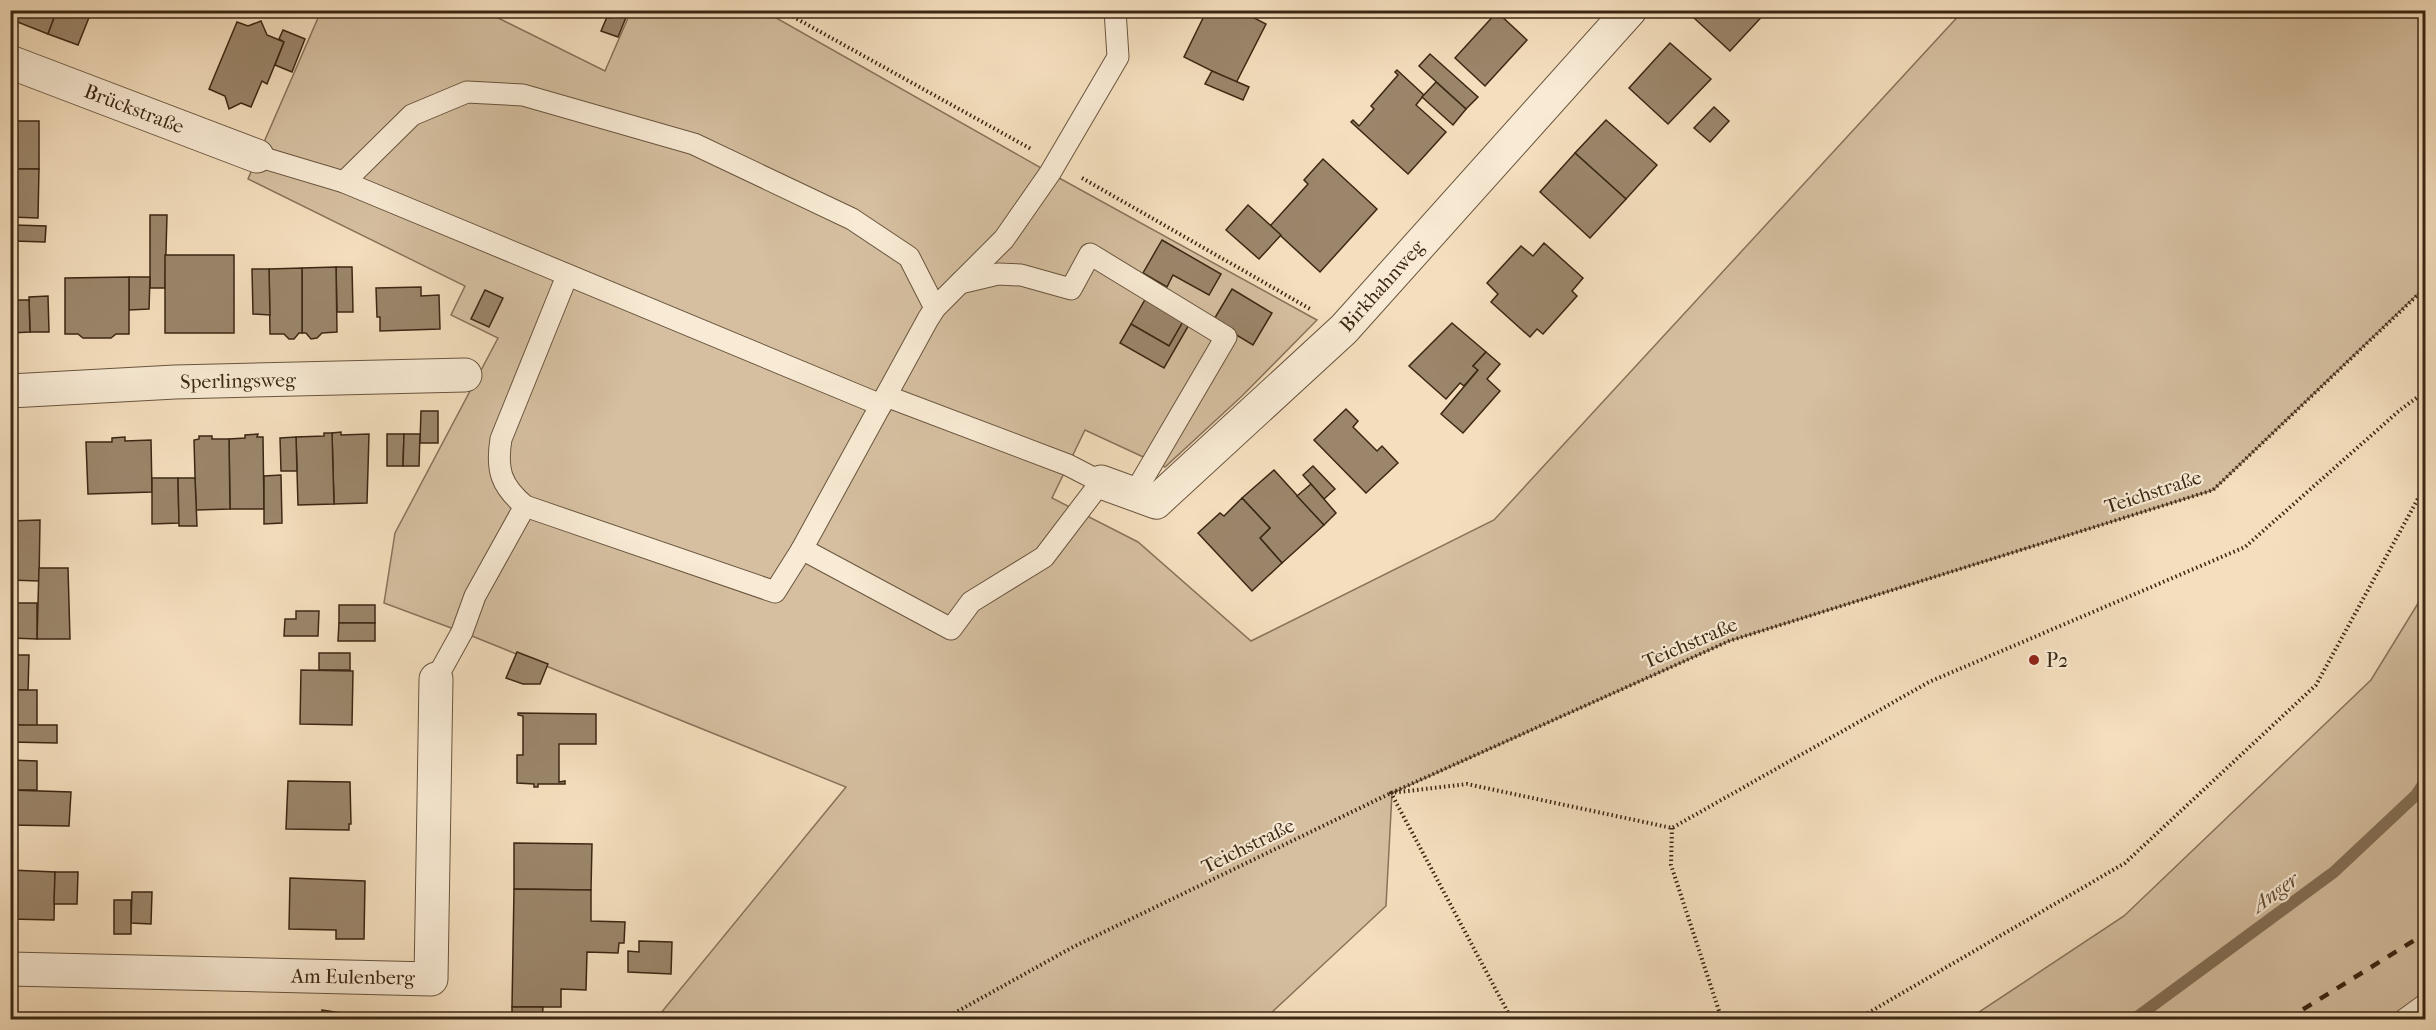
<svg xmlns="http://www.w3.org/2000/svg" width="2436" height="1030" viewBox="0 0 2436 1030" font-family="'IM FELL French Canon',serif">
<style>
.green{fill:#d5bfa0;stroke:#88735a;stroke-width:1.5}
.lines{fill:none;stroke-linecap:round;stroke-linejoin:round}
.stream{stroke:#847056;stroke-width:12}
.building{fill:#9b866b;stroke:#3b2713;stroke-width:1.5}
.service-casing{stroke:#69553e;stroke-width:23}
.minor-casing{stroke:#69553e;stroke-width:35}
.path{stroke:#3b2713;stroke-width:4;stroke-dasharray:1.5 3;stroke-linecap:butt}
.service{stroke:#f8ead4;stroke-width:21}
.minor{stroke:#f8ead4;stroke-width:33}
.rail{stroke:#3b2713;stroke-width:4.5;stroke-dasharray:10 10;stroke-linecap:butt}
.poi-dot{fill:#8f2418;stroke:#f8ead4;stroke-width:2}
.labels{text-anchor:middle;dominant-baseline:central;stroke-width:4.5;stroke-linejoin:round;paint-order:stroke}
.street-label{font-size:20px;fill:#3b2713;stroke:#f8ead4}
.poi-label{font-size:20px;fill:#3b2713;stroke:#f8ead4;text-anchor:start}
.water-label{font-size:21px;font-style:italic;fill:#604b35;stroke:#f8ead4}
</style>
<rect width="100%" height="100%" fill="#f4debd"/>
<filter id="stains"><feTurbulence type="fractalNoise" baseFrequency=".00333" numOctaves="4"/><feColorMatrix values="0 0 0 0 .2 0 0 0 0 .09 0 0 0 0 .02 0 0 0 .5 -.17"/></filter>
<radialGradient id="worn" r=".72"><stop offset=".6" stop-color="#630" stop-opacity="0"/><stop offset="1" stop-color="#630" stop-opacity=".3"/></radialGradient>
<!-- green -->
<g class="green">
<path d="M321 11H484L605 71 631 11H764L1050 173 1317 320 1242 396 1165 467 1085 430 1052 498 1138 542 1251 641 1494 520 1963 11H2425V287L2213 490 1729 641 1392 793 1386 906 1270 1014 1274 1019H656L846 787 462 632 384 603 395 533 498 338 451 315 465 286 248 179Z"/>
<path d="M2425 592V1019L1967 1020 2124 916 2371 680Z"/>
</g>
<g class="lines">
<!-- stream -->
<path class="stream" d="M2133 1020 2334 872 2416 795 2426 780"/>
</g>
<!-- building -->
<g class="building">
<path d="M10 10H57L48 34 10 19Z"/>
<path d="M57 10H92L78 45 48 34Z"/>
<path d="M592 10H614L610 18Z"/>
<path d="M614 10H629L618 37 601 31 607 17 610 18Z"/>
<path d="M1207 10H1239L1266 24 1236 83 1184 57Z"/>
<path d="M1700 10H1768L1730 51 1694 18Z"/>
<path d="M1497 12 1527 40 1485 86 1455 58Z"/>
<path d="M261 21 267 35 284 42 267 84 262 81 251 107 241 103 229 109 225 96 209 89 237 22 248 26Z"/>
<path d="M283 30 305 39 292 72 275 65 284 42 279 39Z"/>
<path d="M1670 43 1711 79 1668 124 1629 88Z"/>
<path d="M1430 54 1478 97 1466 109 1419 66Z"/>
<path d="M1397 70 1424 95 1416 105 1446 132 1408 174 1351 122 1353 120 1359 126 1374 109 1371 106 1398 75 1395 72Z"/>
<path d="M1212 71 1249 87 1243 100 1205 84Z"/>
<path d="M1436 82 1466 109 1453 125 1422 97Z"/>
<path d="M1714 107 1729 121 1710 142 1694 128Z"/>
<path d="M1606 120 1657 165 1626 199 1575 153Z"/>
<rect x="10" y="121" width="29" height="48"/>
<path d="M1575 153 1626 199 1590 238 1540 192Z"/>
<path d="M1323 159 1377 209 1320 272 1270 226 1308 184 1304 180Z"/>
<path d="M10 169H39L38 218 10 217Z"/>
<path d="M1248 205 1281 235 1259 259 1226 230Z"/>
<path d="M150 215H167L165 288H150Z"/>
<path d="M14 225 46 226 45 242 14 241Z"/>
<path d="M1162 240 1221 274 1209 295 1173 275 1167 287 1143 273Z"/>
<path d="M1544 243 1583 278 1572 291 1577 296 1543 334 1537 329 1530 337 1491 302 1498 294 1487 283 1521 246 1533 256Z"/>
<rect x="165" y="255" width="69" height="78"/>
<path d="M336 267H352L353 312H337Z"/>
<path d="M336 267 337 332 322 333 317 338 311 339 306 333H302V268Z"/>
<path d="M302 268V333H299L294 339H289L284 334H270L269 269Z"/>
<path d="M252 269H269L270 315 253 314Z"/>
<path d="M129 277H150L149 309 129 310Z"/>
<path d="M129 277V334H116L111 338H83L78 334H65V278Z"/>
<path d="M421 287V296L439 295 440 329 380 331V317H377L376 288Z"/>
<path d="M1232 289 1272 313 1253 345 1213 321Z"/>
<path d="M485 290 503 298 489 327 471 319Z"/>
<path d="M48 296 49 332H30L29 297Z"/>
<path d="M1146 298 1184 320 1169 346 1131 324Z"/>
<path d="M10 300H29L30 332 10 333Z"/>
<path d="M1184 320 1190 323 1164 368 1120 343 1131 324 1169 346Z"/>
<path d="M1452 323 1486 352 1473 366 1478 370 1464 386 1460 383 1446 399 1409 366Z"/>
<path d="M1486 352 1500 364 1487 379 1500 391 1463 433 1441 414 1478 370 1473 366Z"/>
<path d="M1346 409 1358 421 1353 427 1377 451 1382 446 1398 463 1366 493 1314 440Z"/>
<path d="M421 411H438V443H420Z"/>
<path d="M341 432V435L369 434 367 503 334 504 332 433Z"/>
<path d="M324 433H332L334 504 298 505 296 437 324 436Z"/>
<path d="M258 434 257 437H263L264 509H230L229 439 245 438V435Z"/>
<path d="M387 434H404L403 466H387Z"/>
<path d="M404 434H420L419 466H403Z"/>
<path d="M199 436H212V439H229L230 509 196 510 194 440 199 439Z"/>
<path d="M125 437V441L151 440 152 492 88 494 86 442H112V438Z"/>
<path d="M296 437 297 471H281L280 438Z"/>
<path d="M1313 466 1335 489 1324 499 1303 475Z"/>
<path d="M1274 470 1324 525 1282 563 1260 538 1270 528 1242 498Z"/>
<path d="M281 475 282 523 264 524V476Z"/>
<path d="M152 478H178L179 523 152 524Z"/>
<path d="M178 478H195L197 526H179Z"/>
<path d="M1311 484 1336 513 1324 525 1297 496Z"/>
<path d="M1242 498 1270 528 1260 538 1282 563 1252 591 1198 533 1220 513 1224 516Z"/>
<path d="M40 520 39 581 10 580V521Z"/>
<path d="M39 568H68L70 639H37Z"/>
<path d="M10 603H37V639L10 638Z"/>
<rect x="339" y="605" width="36" height="18"/>
<path d="M296 611H319L318 636H284L285 619H296Z"/>
<path d="M339 623H375V641H338Z"/>
<path d="M517 652 548 664 540 684H523L506 678Z"/>
<rect x="319" y="653" width="31" height="17"/>
<path d="M10 655H29L28 690H10Z"/>
<path d="M301 670 353 671 352 725 300 724Z"/>
<path d="M10 690H37V726L10 725Z"/>
<path d="M518 713 596 714V744H559V782L565 781V784H538V787H534V784L517 783V755H523V716L518 715Z"/>
<path d="M10 725H57V743L10 742Z"/>
<path d="M10 760 37 761V790H10Z"/>
<path d="M288 781 350 782 351 824H349V830L286 829Z"/>
<path d="M10 790 71 792 69 826 10 825Z"/>
<path d="M514 843 592 844 591 890 514 889Z"/>
<path d="M10 870 55 872 54 920 10 919Z"/>
<path d="M55 872H78L77 904H54Z"/>
<path d="M290 878 365 881 364 939H336V930L289 929Z"/>
<path d="M514 889 591 890V921L625 922 624 943H619L618 953 587 952 586 990 561 989V1007H512Z"/>
<path d="M132 892H152L151 924 131 923Z"/>
<rect x="114" y="900" width="17" height="34"/>
<path d="M639 941 672 942 671 974 628 972V951L639 952Z"/>
<path d="M512 1007H543L542 1020H512Z"/>
<path d="M322 1010 355 1015 354 1020H321Z"/>
<path d="M15 1012 60 1020H14Z"/>
</g>
<g class="lines">
<defs>
<g id="service">
<path d="M257 156 344 182 881 405"/>
<path d="M344 182 412 115 467 92 523 95 694 144 852 219 909 257 935 308"/>
<path d="M567 276 501 439C496 470 501 486 525 506L775 592 802 549 928 319 935 308 1004 239 1050 173 1118 57 1115 10"/>
<path d="M960 283 998 274 1021 275 1071 289 1090 254 1226 337 1134 494"/>
<path d="M802 549 951 629 971 602 1044 557 1101 482 1068 465 886 396"/>
<path d="M436 679 462 632 475 596 525 506"/>
<path d="M2404 1020 2426 1004"/>
</g>
<g id="minor">
<path d="M10 62 257 156"/>
<path d="M10 391 175 382 465 375"/>
<path d="M1101 482 1156 502 1344 329 1630 10"/>
<path d="M10 969 431 979 436 679"/>
</g>
</defs>
<!-- service casing -->
<use href="#service" class="service-casing"/>
<!-- minor casing -->
<use href="#minor" class="minor-casing"/>
<!-- path -->
<g class="path">
<path d="M781 10 1031 149"/>
<path d="M1082 178 1312 310"/>
<path d="M1672 828 1671 865 1722 1020"/>
<path d="M942 1020 1073 947 1391 793 1729 641 2213 490 2426 287"/>
<path d="M1512 1020 1391 793 1467 784 1672 828 1929 682 2245 547 2400 410 2426 391"/>
<path d="M1856 1020 2125 863 2316 685 2426 484"/>
</g>
<!-- service -->
<use href="#service" class="service"/>
<!-- minor -->
<use href="#minor" class="minor"/>
<!-- rail -->
<path class="rail" d="M2286 1020 2426 933"/>
</g>
<!-- markers -->
<circle class="poi-dot" cx="2034" cy="660" r="6"/>
<g class="labels">
<!-- street labels -->
<g class="street-label">
<text transform="translate(134 109) rotate(21)">Brückstraße</text>
<text transform="translate(1382 286) rotate(-48)">Birkhahnweg</text>
<text transform="translate(238 381) rotate(-1)">Sperlingsweg</text>
<text transform="translate(2153 492) rotate(-18)">Teichstraße</text>
<text transform="translate(1690 643) rotate(-23)">Teichstraße</text>
<text transform="translate(1248 846) rotate(-26)">Teichstraße</text>
<text transform="translate(353 977) rotate(1)">Am Eulenberg</text>
</g>
<!-- poi labels -->
<g class="poi-label">
<text x="2046" y="660">P2</text>
</g>
<!-- water labels -->
<g class="water-label">
<text transform="translate(2275 892) rotate(-36)">Anger</text>
</g>
</g>
<!-- margin -->
<rect width="2436" height="1030" fill="none" stroke="#f4debd" stroke-width="36"/>
<rect x="12" y="12" width="2412" height="1006" fill="none" stroke="#3b2713" stroke-width="3"/>
<rect x="18" y="18" width="2400" height="994" fill="none" stroke="#3b2713" stroke-width="1.5"/>
<rect width="100%" height="100%" filter="url(#stains)"/>
<rect width="100%" height="100%" fill="url(#worn)"/>
</svg>
